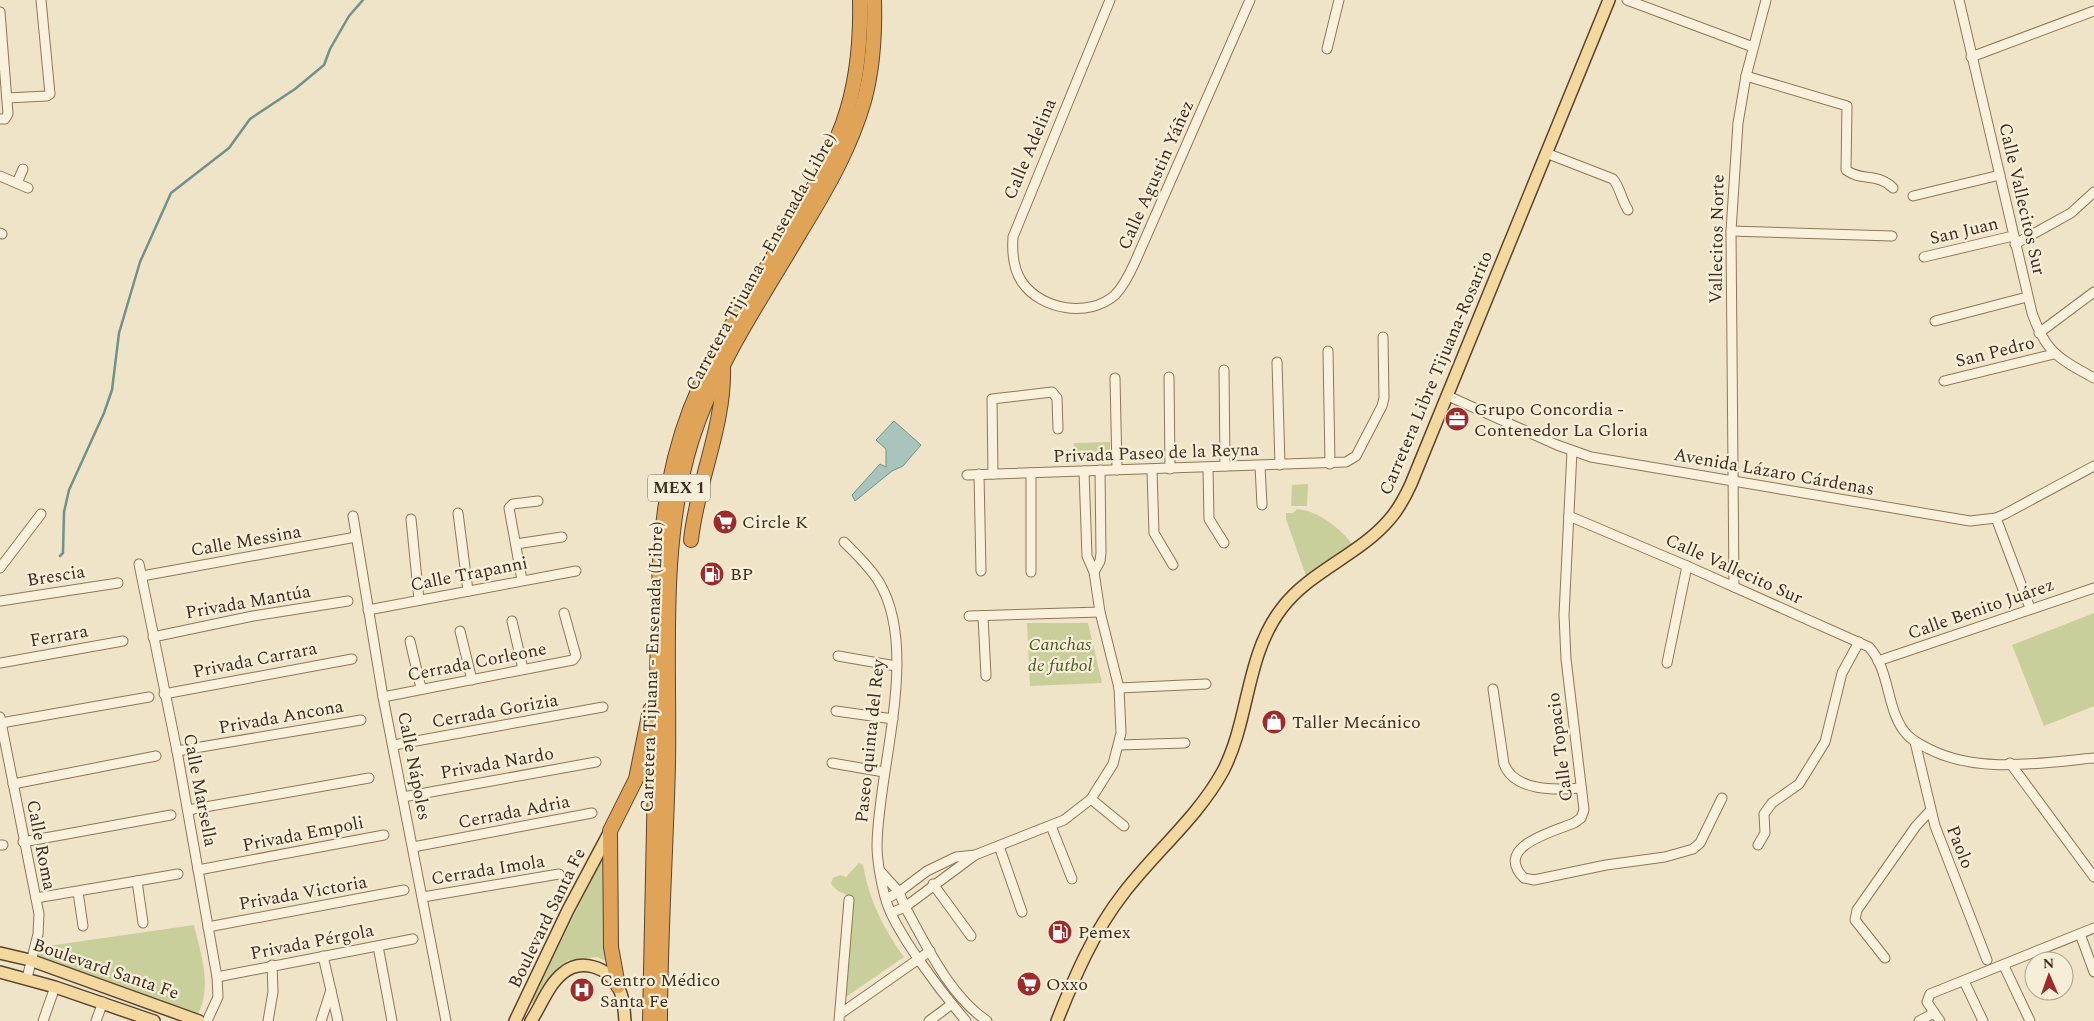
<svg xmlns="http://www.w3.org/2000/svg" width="2094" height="1021" viewBox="0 0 2094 1021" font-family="Spectral,serif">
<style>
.green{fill:#c9cf9b}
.water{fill:#a9c4bc;stroke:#6f938a}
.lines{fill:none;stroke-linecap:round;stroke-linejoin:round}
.stream{stroke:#6f938a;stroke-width:2.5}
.minor-casing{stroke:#8d765c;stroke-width:11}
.major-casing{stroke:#5b4430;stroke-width:14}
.highway-casing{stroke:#5b4430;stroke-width:16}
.minor{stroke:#faf1dc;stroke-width:9}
.major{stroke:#f3d9a0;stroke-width:11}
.highway{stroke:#e0a458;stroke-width:14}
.labels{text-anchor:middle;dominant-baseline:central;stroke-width:4.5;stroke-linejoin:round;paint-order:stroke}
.shield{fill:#f7eed8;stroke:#756857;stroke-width:1}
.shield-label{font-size:16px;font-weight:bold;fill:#3d2e20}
.street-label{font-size:18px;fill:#3d2e20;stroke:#f7eed8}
.poi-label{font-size:18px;fill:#3d2e20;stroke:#f7eed8;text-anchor:start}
.park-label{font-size:18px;font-style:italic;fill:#4d5a26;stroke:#f7eed8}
</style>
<rect width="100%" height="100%" fill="#f0e4c8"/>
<!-- green -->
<g class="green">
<path d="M1110 442V457L1073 456 1074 443Z"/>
<path d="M1308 484 1307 506H1291L1292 485Z"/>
<path d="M1297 509C1319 511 1340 528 1353 545L1306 576 1286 519V513H1293Z"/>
<path d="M2094 613V706L2044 726 2012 645Z"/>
<path d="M1027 623H1088L1102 683 1030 686Z"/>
<path d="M606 850 608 962 597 957 568 960 555 974 535 1003H531Z"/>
<path d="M859 863 863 865C869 900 883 928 904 957L843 999 849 896 838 891 831 884 833 878 840 875 846 877Z"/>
<path d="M194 925C201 954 213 988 197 1016L38 961 41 947Z"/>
</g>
<!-- water -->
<path class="water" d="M894 421 921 445 903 466 892 471 855 501 852 495 880 464 886 467V449L876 440Z"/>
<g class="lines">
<!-- stream -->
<path class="stream" d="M60 556 63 553 64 512 69 490 104 413 112 390 119 333 140 262 171 193 229 148 250 119 295 89 324 65 330 49 349 16 363 0"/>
<defs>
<g id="minor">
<path d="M1110 0 1013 237C1012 252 1013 269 1022 282 1041 310 1089 318 1115 295 1124 286 1130 273 1135 262L1250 0"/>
<path d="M1627 0 1753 47"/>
<path d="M1959 0 2032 313C2046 353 2058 358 2094 378"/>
<path d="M0 12 8 114 5 119H0"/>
<path d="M1327 49 1339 0"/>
<path d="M1971 57 2094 11"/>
<path d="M1746 76 1847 106 1846 170C1862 182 1877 172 1893 188"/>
<path d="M7 98 47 96 50 94 41 0"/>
<path d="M1546 153 1613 179C1620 187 1621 199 1628 210"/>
<path d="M0 176 28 188"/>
<path d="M17 183 23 169"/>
<path d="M1913 196 2000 175"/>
<path d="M1731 231 1892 236"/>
<path d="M0 233 2 234"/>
<path d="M2015 244 2071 213 2094 192"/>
<path d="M1924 257 2013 236"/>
<path d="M1935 321 2027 297"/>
<path d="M2039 333 2094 292"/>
<path d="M1328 351 1330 464"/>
<path d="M1277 362 1280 465"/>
<path d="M1224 370 1225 466"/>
<path d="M1169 377 1170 469"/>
<path d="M1115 378 1117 470"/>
<path d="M1944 381 2054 354"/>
<path d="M1448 396 1557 445 1591 457 1970 521 1996 518 2005 514 2094 466"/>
<path d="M1572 451 1564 615 1566 659 1584 810 1581 818 1574 823C1552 832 1493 847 1524 878L1534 880 1606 865 1665 857 1693 849 1700 843 1722 798"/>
<path d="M1260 466 1262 505"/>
<path d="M1208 468 1209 519 1224 543"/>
<path d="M1152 470 1154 533 1173 565"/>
<path d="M979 474 981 571"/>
<path d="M993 474 992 399 1052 392 1057 398 1058 429"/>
<path d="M967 475 1346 462 1356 456 1382 406 1384 398 1383 337"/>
<path d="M458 513 468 591"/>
<path d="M353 516 383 697 446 1021"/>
<path d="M1569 516 1687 566 1869 647C1890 670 1886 707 1904 731 1910 740 1920 744 1929 749 1978 774 2040 763 2094 758"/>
<path d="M1996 518 2030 608"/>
<path d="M411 519 419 600"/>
<path d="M844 542C857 555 870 567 879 582 920 650 878 769 877 845 877 862 881 881 885 897 893 930 943 994 966 1021"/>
<path d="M516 544 562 537"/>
<path d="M139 564 177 751 217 977 218 997 207 1021"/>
<path d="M0 568 41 514"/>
<path d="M1031 572V473"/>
<path d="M1094 572 1100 561 1101 553 1100 470"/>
<path d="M142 576 356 537"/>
<path d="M522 580 509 508 513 504 538 501"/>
<path d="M1734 587 1731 231 1738 123 1746 76 1766 0"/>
<path d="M0 601 118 583"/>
<path d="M368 610 576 571"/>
<path d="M969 616 1100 612"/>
<path d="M983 616 986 676"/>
<path d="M512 621 523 669"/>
<path d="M460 631 472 680"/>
<path d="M153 637 253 616 348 601"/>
<path d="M410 641 421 688"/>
<path d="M838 656 896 666"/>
<path d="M1878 661 2094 588"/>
<path d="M0 663 123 641"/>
<path d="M1667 663 1687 566"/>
<path d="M1119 688 1206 684"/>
<path d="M1493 689 1504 764C1515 792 1556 790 1581 788"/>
<path d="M164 694 352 659"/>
<path d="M383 697 573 660 576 656 564 613"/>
<path d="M836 711 893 719"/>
<path d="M0 717 39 914 38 934 27 978"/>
<path d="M1 723 149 697"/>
<path d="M1915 742 1935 826 1987 960"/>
<path d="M394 745 603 707"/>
<path d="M1119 745 1185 743"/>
<path d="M177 751 361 720"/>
<path d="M832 763 884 772"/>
<path d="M2010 763 2094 877"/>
<path d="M13 784 156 756"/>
<path d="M403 797 596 762"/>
<path d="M1091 799 1124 826"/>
<path d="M188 810 369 778"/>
<path d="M1051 826 1072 879"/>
<path d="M23 842 171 815"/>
<path d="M0 845H3"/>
<path d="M1758 845 1765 833 1764 814 1772 803 1799 784 1825 742 1842 673 1859 642"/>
<path d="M999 846 1022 912"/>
<path d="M413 847 592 813"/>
<path d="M198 870 384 835"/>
<path d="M881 872 899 892 905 907C927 946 949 995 987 1021"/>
<path d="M137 881 143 923"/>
<path d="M933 884 971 936"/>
<path d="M78 892 83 926"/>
<path d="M423 897 559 874"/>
<path d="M36 898 178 874"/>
<path d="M886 899 899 892 927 871 956 857 975 855 1064 820 1091 799 1113 764 1121 733 1119 688 1100 612 1094 572 1087 556 1084 471"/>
<path d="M891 913 905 907 975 855"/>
<path d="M208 927 404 890"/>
<path d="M2080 934 2094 972"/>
<path d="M378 946 392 1021"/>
<path d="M323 956 338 1021"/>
<path d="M1885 958 1855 920 1857 910 1916 826 1930 811"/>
<path d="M2004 966 2030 1021"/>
<path d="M217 977 413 939"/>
<path d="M1964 981 1983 1021"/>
<path d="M840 1014 930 951"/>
<path d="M43 1021 55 987"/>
<path d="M96 1021 103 1002"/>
<path d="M268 1021 273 992 272 965"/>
<path d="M321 1021 331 990"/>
<path d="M839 1021 849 900"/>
<path d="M929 1021 952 1004"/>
<path d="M1919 1021 1934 1013"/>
<path d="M1940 1021 1927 1002 1930 994 2094 928"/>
</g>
<g id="major">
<path d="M0 953 30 960 199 1021"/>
<path d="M0 972 55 987 154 1021"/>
<path d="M515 1021 568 910 610 831"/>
<path d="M531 1021C541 1006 548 985 563 973 581 958 608 967 618 987 624 997 624 1010 625 1021"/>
<path d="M1057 1021C1074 978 1094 931 1123 894 1155 852 1198 817 1223 771 1250 719 1245 656 1282 608 1310 571 1359 555 1389 520 1399 509 1405 497 1411 484L1609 0"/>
</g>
<g id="highway">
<path d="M691 540C697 482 725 425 723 367"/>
<path d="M618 986 611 947 610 831 636 779 650 710"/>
<path d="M650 1021 659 585C661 516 671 449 700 386 741 295 808 217 843 123 857 84 861 41 860 0"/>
<path d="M660 1021C660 935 666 850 668 764 670 656 659 544 692 439 716 363 764 295 804 226 828 187 851 146 864 101 873 68 875 34 874 0"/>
</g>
</defs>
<!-- minor casing -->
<use href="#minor" class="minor-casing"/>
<!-- major casing -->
<use href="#major" class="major-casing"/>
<!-- highway casing -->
<use href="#highway" class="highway-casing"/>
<!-- minor -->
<use href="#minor" class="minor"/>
<!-- major -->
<use href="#major" class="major"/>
<!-- highway -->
<use href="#highway" class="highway"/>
</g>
<!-- icons -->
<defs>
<symbol id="office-disc" viewBox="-11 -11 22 22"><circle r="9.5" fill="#9e2a2b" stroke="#f7eed8"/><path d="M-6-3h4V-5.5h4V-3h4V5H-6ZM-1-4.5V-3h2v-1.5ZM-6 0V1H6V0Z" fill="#fff"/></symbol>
<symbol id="supermarket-disc" viewBox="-11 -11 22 22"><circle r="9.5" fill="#9e2a2b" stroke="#f7eed8"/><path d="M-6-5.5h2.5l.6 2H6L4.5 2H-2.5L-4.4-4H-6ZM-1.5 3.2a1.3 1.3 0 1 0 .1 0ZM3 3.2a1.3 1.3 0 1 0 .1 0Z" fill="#fff"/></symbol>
<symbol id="fuel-disc" viewBox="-11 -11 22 22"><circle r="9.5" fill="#9e2a2b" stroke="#f7eed8"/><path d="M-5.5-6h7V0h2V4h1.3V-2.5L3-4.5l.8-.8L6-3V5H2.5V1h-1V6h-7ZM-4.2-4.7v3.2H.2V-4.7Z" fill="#fff"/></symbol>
<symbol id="shop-disc" viewBox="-11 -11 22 22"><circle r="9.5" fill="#9e2a2b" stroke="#f7eed8"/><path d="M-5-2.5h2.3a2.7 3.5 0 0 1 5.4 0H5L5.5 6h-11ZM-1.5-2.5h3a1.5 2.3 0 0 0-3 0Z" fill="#fff"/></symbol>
<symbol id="hospital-disc" viewBox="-11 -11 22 22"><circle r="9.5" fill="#9e2a2b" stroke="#f7eed8"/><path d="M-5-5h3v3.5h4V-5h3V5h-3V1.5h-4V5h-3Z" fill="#fff"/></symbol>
</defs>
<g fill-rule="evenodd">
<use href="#office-disc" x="1443" y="405" width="28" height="28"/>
<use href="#supermarket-disc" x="711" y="508" width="28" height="28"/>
<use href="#fuel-disc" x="698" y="560" width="28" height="28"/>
<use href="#shop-disc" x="1260" y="708" width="28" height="28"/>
<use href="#fuel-disc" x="1046" y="918" width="28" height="28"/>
<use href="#supermarket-disc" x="1015" y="970" width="28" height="28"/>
<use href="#hospital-disc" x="568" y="976" width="28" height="28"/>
</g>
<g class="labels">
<!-- shield labels -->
<rect class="shield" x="648" y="474.5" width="62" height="27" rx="4"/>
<g class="shield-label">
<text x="679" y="488">MEX 1</text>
</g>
<!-- street labels -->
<g class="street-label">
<text transform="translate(1030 149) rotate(-67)">Calle Adelina</text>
<text transform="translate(1156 175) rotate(-66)">Calle Agustin Yáñez</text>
<text transform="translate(2022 199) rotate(77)">Calle Vallecitos Sur</text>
<text transform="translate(1964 231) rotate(-13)">San Juan</text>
<text transform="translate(1717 239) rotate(-89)">Vallecitos Norte</text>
<text transform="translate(761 262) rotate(-61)">Carretera Tijuana - Ensenada (Libre)</text>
<text transform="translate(1995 352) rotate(-14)">San Pedro</text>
<text transform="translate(1436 373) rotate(-67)">Carretera Libre Tijuana-Rosarito</text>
<text transform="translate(1156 453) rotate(-2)">Privada Paseo de la Reyna</text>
<text transform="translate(1774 472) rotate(10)">Avenida Lázaro Cárdenas</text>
<text transform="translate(246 541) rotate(-10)">Calle Messina</text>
<text transform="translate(1734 569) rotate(24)">Calle Vallecito Sur</text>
<text transform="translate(469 574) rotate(-11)">Calle Trapanni</text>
<text transform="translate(56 576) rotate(-9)">Brescia</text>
<text transform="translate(248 602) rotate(-10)">Privada Mantúa</text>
<text transform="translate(1981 609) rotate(-19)">Calle Benito Juárez</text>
<text transform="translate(59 636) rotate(-10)">Ferrara</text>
<text transform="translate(255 660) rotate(-11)">Privada Carrara</text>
<text transform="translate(477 662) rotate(-11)">Cerrada Corleone</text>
<text transform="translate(652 667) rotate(-88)">Carretera Tijuana - Ensenada (Libre)</text>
<text transform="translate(495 711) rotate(-10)">Cerrada Gorizia</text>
<text transform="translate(281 717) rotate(-10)">Privada Ancona</text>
<text transform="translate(870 741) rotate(-84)">Paseo quinta del Rey</text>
<text transform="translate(1560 747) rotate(-97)">Calle Topacio</text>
<text transform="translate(497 763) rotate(-10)">Privada Nardo</text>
<text transform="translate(414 766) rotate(79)">Calle Nápoles</text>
<text transform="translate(200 790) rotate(79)">Calle Marsella</text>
<text transform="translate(514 812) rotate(-11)">Cerrada Adria</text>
<text transform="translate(303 834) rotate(-11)">Privada Empoli</text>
<text transform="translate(41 845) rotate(79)">Calle Roma</text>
<text transform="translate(1960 847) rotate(69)">Paolo</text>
<text transform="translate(488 870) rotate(-9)">Cerrada Imola</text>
<text transform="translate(303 893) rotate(-10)">Privada Victoria</text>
<text transform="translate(547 918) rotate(-64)">Boulevard Santa Fe</text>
<text transform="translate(312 942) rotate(-11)">Privada Pérgola</text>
<text transform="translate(106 969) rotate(19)">Boulevard Santa Fe</text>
</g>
<!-- poi labels -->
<g class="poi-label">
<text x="1474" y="409">Grupo Concordia -<tspan x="1474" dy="21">Contenedor La Gloria</tspan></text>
<text x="742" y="522">Circle K</text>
<text x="730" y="574">BP</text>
<text x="1292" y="722">Taller Mecánico</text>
<text x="1078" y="932">Pemex</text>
<text x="600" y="980">Centro Médico<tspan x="600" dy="21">Santa Fe</tspan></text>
<text x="1046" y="984">Oxxo</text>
</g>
<!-- park labels -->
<g class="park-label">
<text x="1060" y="644">Canchas<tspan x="1060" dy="21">de futbol</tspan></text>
</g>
</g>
<!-- north arrow -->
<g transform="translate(2049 976) rotate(358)"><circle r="24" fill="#f7eed8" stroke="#ada18e"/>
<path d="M0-4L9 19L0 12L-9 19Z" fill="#9e2a2b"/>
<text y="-8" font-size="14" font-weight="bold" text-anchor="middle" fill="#3d2e20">N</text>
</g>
</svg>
